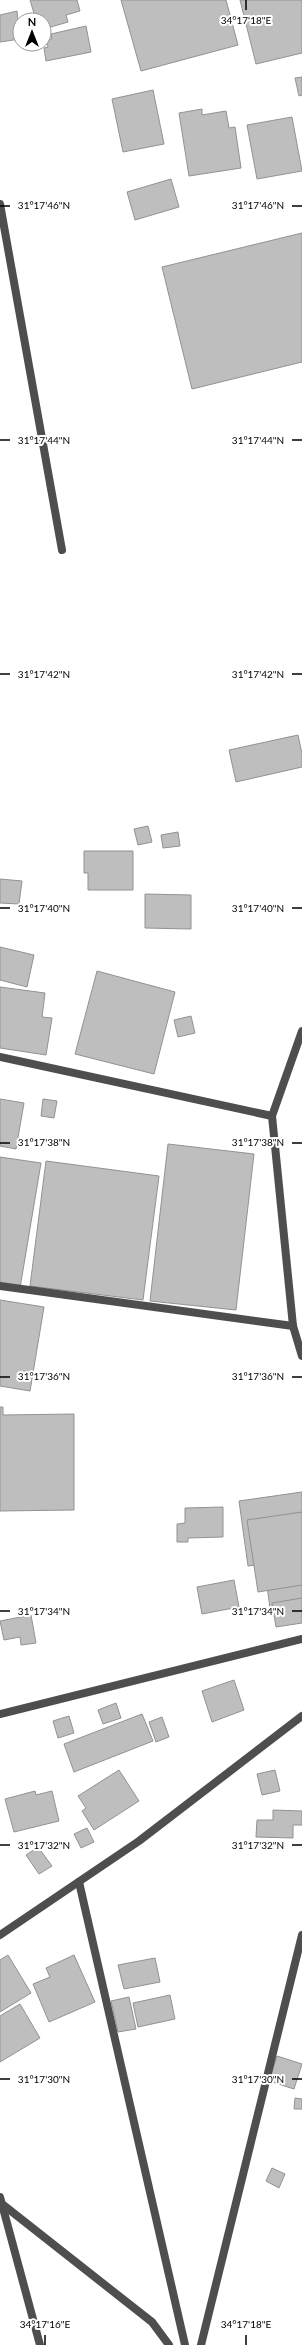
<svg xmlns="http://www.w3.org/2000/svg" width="302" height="2345" viewBox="0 0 302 2345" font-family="Lato,sans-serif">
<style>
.building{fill:#bebebe;stroke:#929292}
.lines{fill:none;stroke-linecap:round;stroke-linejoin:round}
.lane{stroke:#4e4e4e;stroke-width:8}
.street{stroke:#4e4e4e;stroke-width:8}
.ticks{fill:none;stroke:#000;stroke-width:1.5}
.ticks-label{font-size:10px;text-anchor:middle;fill:#000;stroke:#fff;stroke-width:4;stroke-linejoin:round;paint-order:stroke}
</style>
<rect width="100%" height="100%" fill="#fff"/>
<!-- building -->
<g class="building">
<path d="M30 0H77L80 11 66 15 68 22 44 29V20H36Z"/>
<path d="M121 0H226L238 45 141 71Z"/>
<path d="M240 0H302V53L256 64Z"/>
<path d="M17 11 20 39 0 42V15Z"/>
<path d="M86 26 91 52 46 61 44 48 48 47 46 39H52L51 34Z"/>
<path d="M302 77V95L299 96 295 78Z"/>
<path d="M153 90 164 144 123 152 112 99Z"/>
<path d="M202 109V115L226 111 229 128 235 127 241 168 189 176 179 113Z"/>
<path d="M292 117 302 171 257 179 247 125Z"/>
<path d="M171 179 179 207 135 220 127 192Z"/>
<path d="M302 233V362L192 389 162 267Z"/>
<path d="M298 735 302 754V767L236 782 229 750Z"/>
<path d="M148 826 152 842 138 845 134 829Z"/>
<path d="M178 832 180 846 163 848 161 835Z"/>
<path d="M84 851H133V890H88V873H84Z"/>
<path d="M0 879 22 881 19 904 0 903Z"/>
<path d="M145 894 191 895V929L145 928Z"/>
<path d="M0 947 34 955 27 987 0 980Z"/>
<path d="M97 971 175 992 154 1074 75 1054Z"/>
<path d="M0 987 45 993 42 1017 52 1018 46 1055 0 1048Z"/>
<path d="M191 1016 195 1033 178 1037 174 1020Z"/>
<path d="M0 1099 24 1103 16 1149 0 1146Z"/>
<path d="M43 1099 57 1101 54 1118 41 1116Z"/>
<path d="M168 1144 254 1154 236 1310 150 1301Z"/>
<path d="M0 1157 41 1163 20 1288 0 1285Z"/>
<path d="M46 1161 159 1176 143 1300 30 1286Z"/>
<path d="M0 1300 44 1307 30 1391 0 1386Z"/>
<path d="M0 1407H3V1415L74 1414V1510L0 1511Z"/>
<path d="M302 1492V1603L270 1608 264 1564 248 1566 239 1501Z"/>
<path d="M223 1507V1537L188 1538V1542H177V1524L185 1523V1508Z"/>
<path d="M302 1512V1585L258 1592 247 1520Z"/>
<path d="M234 1580 239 1607 202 1614 197 1587Z"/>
<path d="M302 1598V1623L276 1627 272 1603Z"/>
<path d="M31 1615 36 1643 21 1645 20 1637 4 1640 0 1621Z"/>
<path d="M234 1680 244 1710 212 1722 202 1691Z"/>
<path d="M116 1703 121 1718 103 1724 98 1710Z"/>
<path d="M142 1714 153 1741 74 1772 64 1744Z"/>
<path d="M69 1716 74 1733 58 1738 53 1721Z"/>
<path d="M162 1717 169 1737 156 1742 149 1722Z"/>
<path d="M119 1770 139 1801 94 1830 82 1811 86 1808 78 1796Z"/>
<path d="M275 1770 280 1791 262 1795 257 1774Z"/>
<path d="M35 1791 36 1795 52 1791 59 1821 14 1832 5 1799Z"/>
<path d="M273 1810 302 1811V1825H293V1838L256 1837 257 1820H273Z"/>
<path d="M87 1828 94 1842 81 1848 74 1834Z"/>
<path d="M38 1847 52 1866 39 1874 26 1855Z"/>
<path d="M8 1955 31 1993 0 2012V1960Z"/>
<path d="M74 1955 95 2002 49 2022 33 1984 50 1977 46 1968Z"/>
<path d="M155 1958 160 1982 124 1989 118 1965Z"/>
<path d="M170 1995 175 2019 138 2027 133 2003Z"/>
<path d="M129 1997 136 2029 118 2032 111 2001Z"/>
<path d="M20 2004 40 2038 0 2062V2016Z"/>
<path d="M277 2056 302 2064 294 2089 269 2081Z"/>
<path d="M295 2098 302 2099V2109H294Z"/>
<path d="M272 2168 285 2174 279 2188 266 2181Z"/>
</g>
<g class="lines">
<!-- lane -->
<g class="lane">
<path d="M0 204 62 550"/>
<path d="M0 1057 272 1116 293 1326 302 1356"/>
<path d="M272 1116 302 1031"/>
<path d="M0 1286 293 1326"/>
<path d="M0 1714 302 1639"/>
<path d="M79 1882 185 2345"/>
<path d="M0 2197 40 2345"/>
<path d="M2 2204 152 2322 169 2345"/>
<path d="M201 2345 302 1935"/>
</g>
<!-- street -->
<path class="street" d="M0 1935 139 1841 302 1716"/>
</g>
<!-- ticks -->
<path class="ticks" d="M246 0V10M0 206H10M292 206H302M0 440H10M292 440H302M0 674H10M292 674H302M0 908H10M292 908H302M0 1143H10M292 1143H302M0 1377H10M292 1377H302M0 1611H10M292 1611H302M0 1845H10M292 1845H302M0 2079H10M292 2079H302M45 2335V2345M246 2335V2345"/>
<g class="ticks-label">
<text x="246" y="24">34°17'18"E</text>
<text x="44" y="209">31°17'46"N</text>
<text x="258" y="209">31°17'46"N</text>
<text x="44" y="444">31°17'44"N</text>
<text x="258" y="444">31°17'44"N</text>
<text x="44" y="678">31°17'42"N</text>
<text x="258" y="678">31°17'42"N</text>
<text x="44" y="912">31°17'40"N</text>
<text x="258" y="912">31°17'40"N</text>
<text x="44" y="1146">31°17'38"N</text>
<text x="258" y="1146">31°17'38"N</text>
<text x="44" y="1380">31°17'36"N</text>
<text x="258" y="1380">31°17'36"N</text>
<text x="44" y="1615">31°17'34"N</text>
<text x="258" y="1615">31°17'34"N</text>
<text x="44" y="1849">31°17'32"N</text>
<text x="258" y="1849">31°17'32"N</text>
<text x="44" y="2083">31°17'30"N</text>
<text x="258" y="2083">31°17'30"N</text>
<text x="45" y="2328">34°17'16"E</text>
<text x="246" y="2328">34°17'18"E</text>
</g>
<!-- north arrow -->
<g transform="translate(32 32)"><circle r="19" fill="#ffffff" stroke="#999999"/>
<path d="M0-3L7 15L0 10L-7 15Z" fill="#000000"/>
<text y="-6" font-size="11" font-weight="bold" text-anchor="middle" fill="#000000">N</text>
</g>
</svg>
